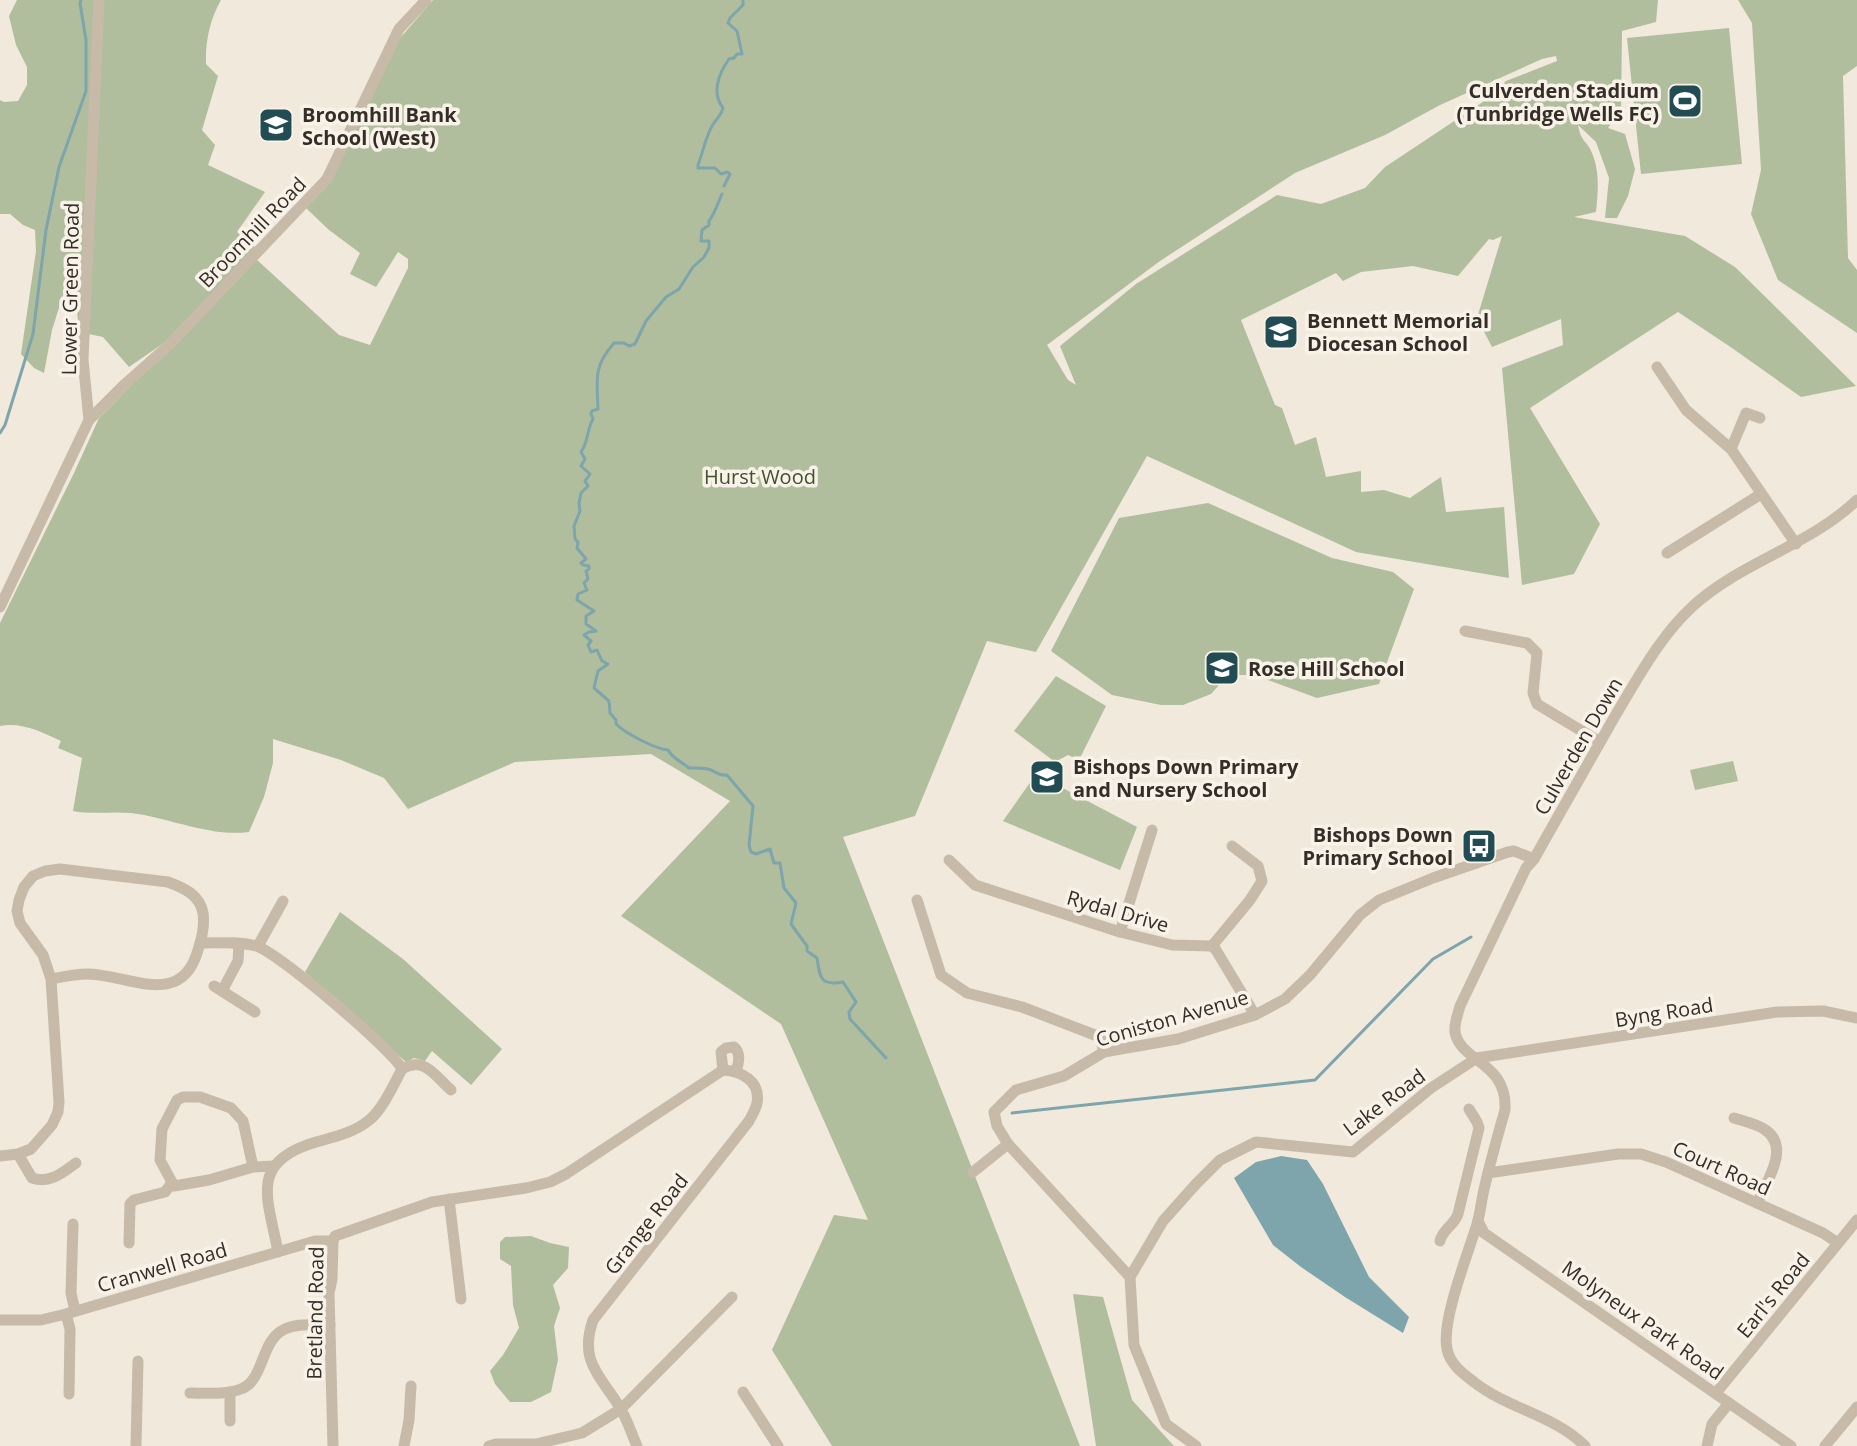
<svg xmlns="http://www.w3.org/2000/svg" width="1857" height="1446" viewBox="0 0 1857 1446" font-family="'Open Sans',sans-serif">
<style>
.green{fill:#b0be9d;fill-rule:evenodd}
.water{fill:#7da5ab}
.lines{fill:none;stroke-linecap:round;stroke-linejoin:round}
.stream{stroke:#7da5ab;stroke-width:3}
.minor{stroke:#c8baa9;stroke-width:11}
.labels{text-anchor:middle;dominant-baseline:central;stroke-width:7;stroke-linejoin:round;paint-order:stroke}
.poi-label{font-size:20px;font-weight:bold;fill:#352e28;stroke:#f8f2e8;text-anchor:start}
.street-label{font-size:20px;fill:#352e28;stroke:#f8f2e8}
.park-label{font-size:20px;fill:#41522e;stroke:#f8f2e8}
</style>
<rect width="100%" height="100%" fill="#f0e9dc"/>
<!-- green -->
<g class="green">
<path d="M17 0H221C210 19 205 42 206 64L218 76 202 130 215 145 208 165 265 192 237 232 255 247 168 340 129 367 103 337 79 332 76 300 62 298 52 330 44 373 34 368 21 354 36 251 35 230 23 225 10 214H0V100L4 102 18 101 27 85V67L16 45 9 16Z"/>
<path d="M433 0H1658L1656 22 1622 31 1621 110 1608 128 1625 134 1635 169 1628 196 1617 218H1605L1609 178 1596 142 1578 125C1581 143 1587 140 1592 153 1600 172 1598 192 1596 212L1574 217 1685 236 1735 267 1856 386 1801 397 1732 348 1678 312 1530 408 1600 524 1574 574 1522 585 1502 368 1563 345 1561 319 1492 347 1477 318 1502 236 1493 240 1489 239 1458 276 1413 266 1361 272 1343 281 1336 273 1241 320 1275 405 1282 408 1295 445 1316 437 1326 477 1361 471V492L1384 490 1410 498 1441 477 1446 512 1504 507 1509 578 1356 552 1147 456 1036 652 987 641 915 816 843 837 1080 1446H832L772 1350 834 1215 868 1220 781 1024 621 916 730 801 651 754 515 762 408 809 384 778 341 760 273 739V763L264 797 249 832C209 837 171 818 131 813 111 811 93 815 73 811L82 758 58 748 61 741C41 732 22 722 0 726V623L74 473 99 418 256 259 339 335 370 345 408 268V259L398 252 376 287 350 274 360 253 329 230 306 208 401 37ZM1556 56 1557 61 1506 81 1492 96 1385 167 1365 188 1321 204 1277 195 1136 284 1060 346 1076 385 1068 380 1047 345 1160 261 1295 173 1385 135 1440 105 1542 59Z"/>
<path d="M1738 0H1857V66L1843 76 1848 258 1857 270V333L1778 280 1751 214 1761 170 1752 23Z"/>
<path d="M1729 28 1742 164 1641 174 1627 38Z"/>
<path d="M1208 503 1332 558 1393 572 1414 589 1379 684 1317 698 1254 675H1228L1211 694 1183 705H1161L1112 695 1051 651 1119 518Z"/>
<path d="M1056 676 1106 706 1079 760 1068 755 1055 762 1014 731Z"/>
<path d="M1733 761 1738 781 1695 790 1690 770Z"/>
<path d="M1036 774 1137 827 1120 870 1003 821Z"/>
<path d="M340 912 403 959 502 1049 471 1085 432 1051 425 1061 414 1058 406 1062 305 972Z"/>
<path d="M531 1236 550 1243 569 1247 568 1268 553 1285 560 1308 554 1326 558 1360 551 1392 531 1402H510L495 1384 490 1371 503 1355 519 1328 513 1305 511 1266 500 1259V1242L505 1237Z"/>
<path d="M1073 1294 1103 1297 1132 1400 1174 1446H1096Z"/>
</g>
<!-- water -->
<path class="water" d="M1281 1156 1307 1160 1323 1184 1369 1277 1409 1317 1403 1333 1345 1297 1301 1267 1273 1245 1234 1178 1256 1162Z"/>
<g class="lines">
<!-- stream -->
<g class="stream">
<path d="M724 186 730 174 727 172 721 174 715 168H698V165C702 155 706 136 712 126 716 119 721 116 723 108 711 93 719 73 729 59L734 58 737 54H742L737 31 728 23 730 18 743 5V0"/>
<path d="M722 194C718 203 715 213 709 221V225L702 230 701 241H709V248L704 257 693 267 679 289 666 297 646 321 635 344 629 346 624 343H614C593 367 597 379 598 409L592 411 591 414 593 419C587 429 588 443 581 452L585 459 581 466 590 474 585 481 588 486 581 493 579 503 580 511 574 526 575 539 578 542 577 548 586 559 581 563 583 565 589 566V569L586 571 588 579 584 583 587 590 578 594 577 600 594 611 586 616V624L596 631 589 632 584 635 591 641 588 645 591 652 597 650 602 661 608 664 598 671 594 688 609 701 610 713 616 720V724C625 733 655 749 668 750 672 758 682 762 689 768 696 768 704 767 711 770 718 773 719 776 727 775L753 806 749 845 751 852 756 854 770 849 774 863H780L784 888 796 903 791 924 807 946V951L817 958C820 978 820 986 843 982L856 1002 849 1012 850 1019 886 1058"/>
<path d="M0 433 5 425 33 334 46 230 59 167 86 91V40L80 3 81 0"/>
<path d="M1012 1113 1315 1080 1433 959 1471 937"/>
</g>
<!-- minor -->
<g class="minor">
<path d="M1657 367 1686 410 1731 449 1796 544"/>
<path d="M89 420 125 384 169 345 327 179 399 29 426 0"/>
<path d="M1731 449 1746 413 1760 418"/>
<path d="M1667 553 1761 494"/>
<path d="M0 607 89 420 83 360 99 0"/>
<path d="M1465 631 1527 643 1537 653 1533 693 1537 704 1600 742"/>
<path d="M949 860 975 885 1120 932 1172 945 1212 946 1216 950 1255 1015"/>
<path d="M917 900 941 975 967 993 1022 1007 1100 1037 1104 1052"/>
<path d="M1120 932 1152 830"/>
<path d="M200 943C218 943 238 941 256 946 276 951 393 1050 402 1069"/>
<path d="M258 946 283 901"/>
<path d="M1212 946 1250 900 1262 881 1258 866 1232 846"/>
<path d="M214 986 255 1012"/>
<path d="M222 991 238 961 239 944"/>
<path d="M402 1069C425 1056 435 1076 451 1090"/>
<path d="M723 1070 721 1052 726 1048 734 1047C741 1053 739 1062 736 1071"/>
<path d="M1734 1118C1743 1121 1756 1124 1764 1129 1792 1146 1766 1183 1757 1203"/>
<path d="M18 1154 32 1178C50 1184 62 1173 76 1163"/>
<path d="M0 1156 18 1154 31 1149 52 1125 58 1112 59 1102 51 979 43 955 20 923 17 911 19 900 24 887 33 876 45 871 60 869 168 882C184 888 200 895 203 913 205 926 202 938 198 950 181 1010 128 974 87 974 75 974 62 977 51 979"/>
<path d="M253 1167 243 1121 231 1108 200 1097H183L177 1100 162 1129 160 1160 174 1186 209 1180 253 1167 274 1166"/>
<path d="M973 1172 1008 1144"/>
<path d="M1488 1173 1618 1154H1641L1666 1162 1823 1233 1838 1243"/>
<path d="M449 1199 461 1299"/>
<path d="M1478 1221 1484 1233 1791 1446"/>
<path d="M73 1224 71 1293 75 1311"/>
<path d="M1440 1241C1443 1228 1454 1226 1458 1214L1479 1128 1477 1122 1469 1109"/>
<path d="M129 1243 130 1204 134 1200 165 1192 172 1183"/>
<path d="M278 1252C268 1198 248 1162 316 1142 334 1137 353 1133 368 1121 382 1111 394 1084 402 1069"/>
<path d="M1130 1277 1008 1144 997 1126 994 1112 1016 1090 1064 1076 1104 1052 1178 1039 1255 1015 1285 999 1310 975 1360 915 1379 900 1433 878 1508 852 1514 851 1534 859"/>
<path d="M1130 1277 1163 1221 1196 1184 1220 1160 1256 1142 1353 1152 1431 1088 1477 1058 1777 1012 1823 1011 1857 1018"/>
<path d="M1130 1277 1134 1345 1166 1424 1196 1446"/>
<path d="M66 1314 70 1329 69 1394"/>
<path d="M0 1320H41L66 1314 315 1241H333"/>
<path d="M743 1392 778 1446"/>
<path d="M190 1393C206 1393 226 1395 241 1389 265 1380 260 1340 285 1329 298 1323 316 1325 330 1325"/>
<path d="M1716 1393 1857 1220"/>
<path d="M230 1421V1392"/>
<path d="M136 1446 138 1361"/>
<path d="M333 1446 329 1293 332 1279 333 1241 335 1236 432 1202 526 1188 550 1182 566 1174 723 1070C741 1071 761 1081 757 1103 756 1109 752 1115 749 1121L593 1320C579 1361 599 1374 619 1406 627 1418 631 1433 637 1446"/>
<path d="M404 1446 409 1420 411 1386"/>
<path d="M489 1446 496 1444H536L582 1433 621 1409 732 1297"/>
<path d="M1585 1446C1554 1415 1508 1409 1474 1382 1462 1373 1450 1364 1447 1349 1441 1321 1468 1254 1477 1224 1480 1214 1481 1204 1483 1194 1489 1166 1497 1138 1505 1110 1508 1062 1460 1062 1455 1032 1454 1023 1458 1014 1460 1006L1526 868 1534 859C1561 811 1588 763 1615 716 1638 678 1660 636 1693 606 1741 562 1809 546 1857 500"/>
<path d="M1707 1446 1712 1424 1729 1403"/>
<path d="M1825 1446 1857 1407"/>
</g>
</g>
<!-- icons -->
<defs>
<symbol id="stadium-square" viewBox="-11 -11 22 22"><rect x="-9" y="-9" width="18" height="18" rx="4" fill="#214c54" stroke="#f8f2e8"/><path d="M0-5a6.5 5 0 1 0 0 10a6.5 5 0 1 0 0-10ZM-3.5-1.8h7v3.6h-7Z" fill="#fff"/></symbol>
<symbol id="school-square" viewBox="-11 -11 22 22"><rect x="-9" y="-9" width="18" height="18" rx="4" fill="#214c54" stroke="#f8f2e8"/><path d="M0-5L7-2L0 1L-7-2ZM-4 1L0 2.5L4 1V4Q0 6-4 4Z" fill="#fff"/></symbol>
<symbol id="bus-square" viewBox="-11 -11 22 22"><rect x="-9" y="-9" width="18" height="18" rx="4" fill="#214c54" stroke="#f8f2e8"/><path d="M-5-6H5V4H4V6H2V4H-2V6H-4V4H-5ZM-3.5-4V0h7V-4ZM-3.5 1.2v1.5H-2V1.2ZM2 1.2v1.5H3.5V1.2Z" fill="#fff"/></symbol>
</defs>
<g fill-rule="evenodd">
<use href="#stadium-square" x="1665" y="81" width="40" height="40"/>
<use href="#school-square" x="256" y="105" width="40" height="40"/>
<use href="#school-square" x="1261" y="312" width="40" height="40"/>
<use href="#school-square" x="1202" y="648" width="40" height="40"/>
<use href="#school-square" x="1027" y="757" width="40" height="40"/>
<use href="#bus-square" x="1459" y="826" width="40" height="40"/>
</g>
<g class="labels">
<!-- poi labels -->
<g class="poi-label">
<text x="1659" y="90" text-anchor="end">Culverden Stadium<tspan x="1659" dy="23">(Tunbridge Wells FC)</tspan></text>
<text x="302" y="114">Broomhill Bank<tspan x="302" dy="23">School (West)</tspan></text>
<text x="1307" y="320">Bennett Memorial<tspan x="1307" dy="23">Diocesan School</tspan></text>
<text x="1248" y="668">Rose Hill School</text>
<text x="1073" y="766">Bishops Down Primary<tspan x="1073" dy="23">and Nursery School</tspan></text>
<text x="1453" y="834" text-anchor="end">Bishops Down<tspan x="1453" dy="23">Primary School</tspan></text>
</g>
<!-- street labels -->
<g class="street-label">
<text transform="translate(252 232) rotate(-46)">Broomhill Road</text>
<text transform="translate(70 289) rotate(-89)">Lower Green Road</text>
<text transform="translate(1578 746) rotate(-60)">Culverden Down</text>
<text transform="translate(1118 911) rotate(16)">Rydal Drive</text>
<text transform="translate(1664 1012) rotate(-9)">Byng Road</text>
<text transform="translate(1172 1018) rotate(-16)">Coniston Avenue</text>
<text transform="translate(1384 1102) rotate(-37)">Lake Road</text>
<text transform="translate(1722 1168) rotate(24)">Court Road</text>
<text transform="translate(646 1224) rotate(-52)">Grange Road</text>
<text transform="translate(162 1267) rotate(-16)">Cranwell Road</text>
<text transform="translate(1773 1295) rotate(-51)">Earl's Road</text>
<text transform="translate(315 1313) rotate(-89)">Bretland Road</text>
<text transform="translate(1643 1320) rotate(35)">Molyneux Park Road</text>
</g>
<!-- park labels -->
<g class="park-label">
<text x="760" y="476">Hurst Wood</text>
</g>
</g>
</svg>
